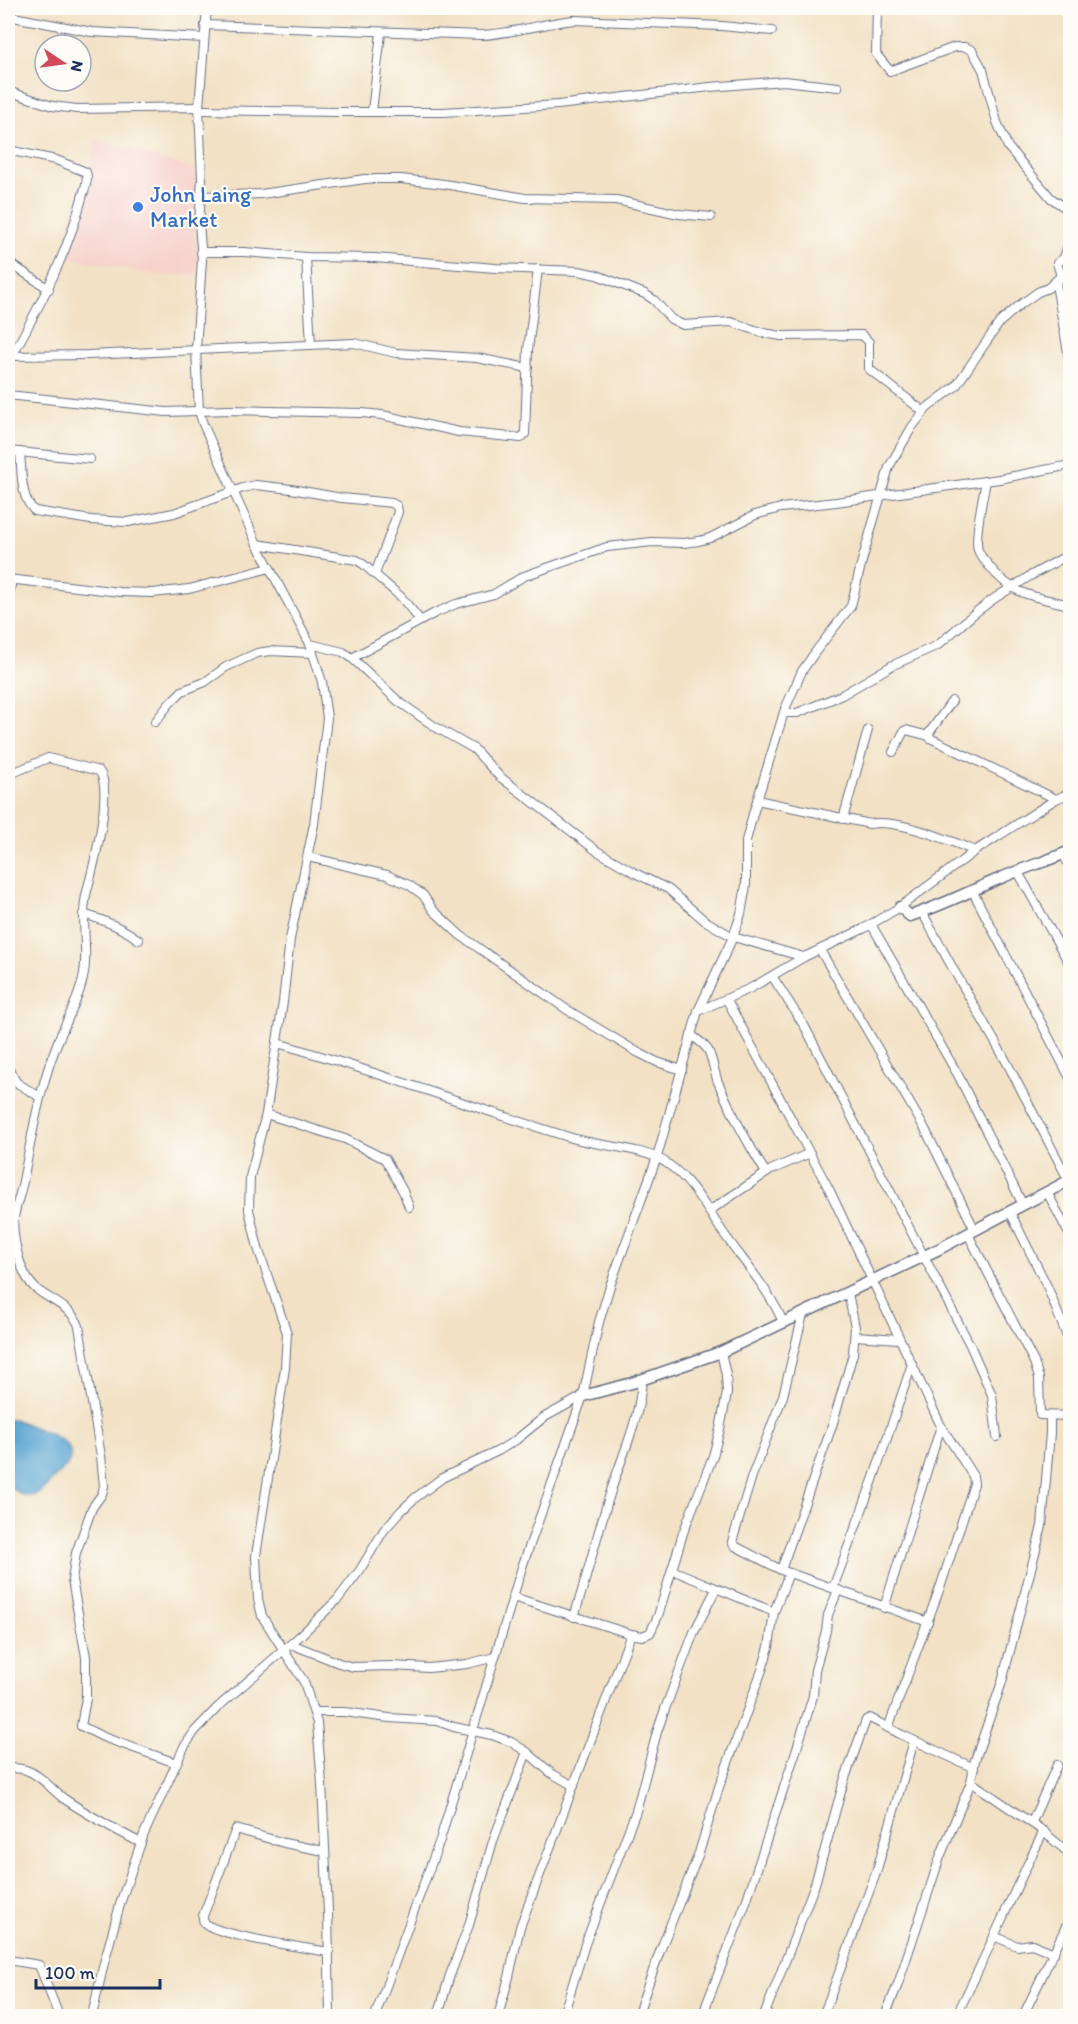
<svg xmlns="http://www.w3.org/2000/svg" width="1078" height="2024" viewBox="0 0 1078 2024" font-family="Itim,sans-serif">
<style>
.built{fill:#f7d0ca}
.water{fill:#59a4d1;stroke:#3a6a98;stroke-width:1.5}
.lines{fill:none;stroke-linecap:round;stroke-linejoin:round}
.minor-casing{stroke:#666d82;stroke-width:10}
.tertiary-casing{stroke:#666d82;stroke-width:13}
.minor{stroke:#fff;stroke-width:8}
.tertiary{stroke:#fff;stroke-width:10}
.shop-dot{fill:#3f7fe0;stroke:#fdfcf7;stroke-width:2}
.labels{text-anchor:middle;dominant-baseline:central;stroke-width:4.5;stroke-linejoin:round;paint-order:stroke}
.shop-label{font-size:22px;fill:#366cbe;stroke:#fdfcf7;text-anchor:start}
</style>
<rect width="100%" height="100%" fill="#fdfcf7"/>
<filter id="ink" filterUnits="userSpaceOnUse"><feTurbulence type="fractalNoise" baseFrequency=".0167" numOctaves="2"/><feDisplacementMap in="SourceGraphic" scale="12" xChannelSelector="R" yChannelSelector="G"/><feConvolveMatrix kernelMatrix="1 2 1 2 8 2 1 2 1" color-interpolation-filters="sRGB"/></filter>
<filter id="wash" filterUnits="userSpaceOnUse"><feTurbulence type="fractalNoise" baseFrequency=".008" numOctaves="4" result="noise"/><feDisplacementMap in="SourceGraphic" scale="24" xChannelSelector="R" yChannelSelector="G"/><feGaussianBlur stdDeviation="1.35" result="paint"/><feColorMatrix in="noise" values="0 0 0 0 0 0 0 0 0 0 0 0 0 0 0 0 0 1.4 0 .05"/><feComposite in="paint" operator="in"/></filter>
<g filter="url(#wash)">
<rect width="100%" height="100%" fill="#f2e1c4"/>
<!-- built -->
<path class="built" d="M95 139 197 170 198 200 192 215 198 257 197 276 152 274 66 257 91 168Z"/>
<!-- water -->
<path class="water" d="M14 1419C28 1426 61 1435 68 1447 77 1460 62 1470 54 1478 46 1486 41 1496 28 1496 21 1496 14 1489 8 1485V1420Z"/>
</g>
<g filter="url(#ink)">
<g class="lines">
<defs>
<g id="minor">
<path d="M207 8 199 107 202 179 199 223 202 260 196 350 199 411 203 424 257 544 310 644 322 682 327 718 314 824 290 939 283 1002 266 1114 250 1177 249 1210 258 1248 287 1333 285 1368 256 1556 258 1599 262 1616 304 1682 317 1723 322 1784 328 1912 330 2016"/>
<path d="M877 8 876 54 890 71 955 47H965L972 50 983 70 997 122 1008 147 1051 198 1070 211"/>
<path d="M8 16 92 32 204 38"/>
<path d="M205 25 481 35C512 34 543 23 574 20L722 26 772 31"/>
<path d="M8 91 52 106 77 109 199 107"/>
<path d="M200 110 340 112H443L558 105 710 87 784 81 838 87"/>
<path d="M372 112 381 33"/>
<path d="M8 150 56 160 86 172C89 180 84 190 82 198 67 255 40 305 12 356"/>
<path d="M202 196 261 194 365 179H401L444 184 525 198 616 200 679 214 711 217"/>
<path d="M1070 239 1064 258 1057 263 1061 276 1056 284 1070 364"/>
<path d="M201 252H244L306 257 375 258 495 268 579 271 597 275 645 294 654 300 671 319 683 325 731 322 764 333 781 336 862 335 869 342V369L924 412"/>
<path d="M306 257 311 345"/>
<path d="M8 262 49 289"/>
<path d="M8 356 88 355 354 343 396 353 477 358 528 368"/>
<path d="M8 395 166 412 229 410 362 413 382 415 459 432 521 438 525 434 528 350 538 269"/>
<path d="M8 451 90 459"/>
<path d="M20 452C22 471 20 499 35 511L91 520 128 522 174 513 243 488 256 485 291 489 342 498 392 503 397 506 398 512 375 574"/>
<path d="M986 481C983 496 974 537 978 550 980 556 985 561 989 566 1014 597 1034 596 1070 605"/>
<path d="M257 544 357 560 363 564 401 597 420 620"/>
<path d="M8 579 120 592 153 593 189 589 270 568"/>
<path d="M8 600 12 580"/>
<path d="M310 644 343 652 352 658 398 701 437 728 474 749 499 776 597 851 637 874 668 889 704 920 733 937 804 957 863 929 900 907 975 851 1056 799 1070 793"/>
<path d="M352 658 435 613 456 604 494 594 524 576 607 547 652 542 684 543 699 541 710 538 755 515 781 508 836 502 999 479 1070 465"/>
<path d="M952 701 929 733 930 738 1056 799"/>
<path d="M784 713H797L842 695 891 666 938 645 976 612 995 598 1030 576 1070 554"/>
<path d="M155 722 170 703 182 691 205 682 226 667 257 653 270 651 313 653"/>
<path d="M893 752 904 731 906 730 929 736"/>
<path d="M8 775 48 758 99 771C114 788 93 869 87 891 79 922 91 955 81 986 75 1007 63 1027 55 1049 39 1091 32 1136 23 1181 20 1198 11 1216 14 1234 16 1252 22 1276 35 1288 49 1300 72 1307 79 1326L101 1456 104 1486 102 1494 92 1508 76 1553 72 1580 86 1657V1698L81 1726 103 1737 176 1763"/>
<path d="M757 800 870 824C896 818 949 840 975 851"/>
<path d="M843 819 868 730"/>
<path d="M1063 854 1070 867"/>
<path d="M308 857 387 875 409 885 423 895 433 910 460 935 566 1009 637 1052 657 1062 682 1070"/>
<path d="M1018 872 1070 965"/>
<path d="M973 892 1070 1078"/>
<path d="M922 912 952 967 1006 1061 1069 1181"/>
<path d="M83 914C104 920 122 927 139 940"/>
<path d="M871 924 958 1075 1023 1205"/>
<path d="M820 950 925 1129 975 1230"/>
<path d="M772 976 805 1027 970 1345 992 1395 997 1437"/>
<path d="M727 1000 829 1189 941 1426 973 1476 974 1484 941 1585 888 1728"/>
<path d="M698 1011 751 988 804 957"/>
<path d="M691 1035C697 1039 704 1044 708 1050 713 1060 714 1072 718 1082 732 1114 748 1144 766 1173"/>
<path d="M277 1043C377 1071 473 1108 572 1138 602 1147 644 1147 668 1164 692 1181 706 1208 722 1231 743 1261 768 1288 783 1322"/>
<path d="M8 1068 17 1083 40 1097"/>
<path d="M266 1114 345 1139 385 1159 403 1191 409 1207"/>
<path d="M1047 1192 1070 1236"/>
<path d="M709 1211 771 1170 810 1153"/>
<path d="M1010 1212 1047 1286 1070 1344"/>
<path d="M968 1234 1034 1362 1039 1378 1040 1415 1070 1416"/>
<path d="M803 1314 783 1396 752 1476 732 1542 735 1546 781 1570 928 1622"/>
<path d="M855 1336 899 1339"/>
<path d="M672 1570 774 1612"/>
<path d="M781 1570 832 1426 853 1354 855 1327 848 1293"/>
<path d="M833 1588 873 1480 912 1364"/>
<path d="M513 1597 631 1634 642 1636 650 1633 658 1616 683 1533 713 1456 720 1429 727 1393 726 1375 721 1352"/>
<path d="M884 1608 941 1426"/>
<path d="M574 1617C587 1576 597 1535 610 1494 622 1455 640 1420 642 1379"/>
<path d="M291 1644 339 1663 353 1667 391 1666 429 1668 467 1664 495 1657"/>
<path d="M315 1712H344L389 1718 437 1721 454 1727 492 1735 511 1742 527 1752 551 1773 574 1786"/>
<path d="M8 1768C14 1768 20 1768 26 1770 41 1775 51 1789 63 1798 88 1815 114 1829 141 1843"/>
<path d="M971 1782 1039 1828 1070 1854"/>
<path d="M1032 1822 1057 1765"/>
<path d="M324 1851 284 1843 236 1829 203 1916C203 1920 203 1922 206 1924 220 1936 307 1948 329 1952"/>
<path d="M994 1936 1017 1946 1032 1944 1054 1953"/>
<path d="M8 1960 39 1965 59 2016"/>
<path d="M92 2016 104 1963 121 1901 144 1834 184 1747 195 1731 218 1707 301 1635 338 1599 360 1570 384 1530 401 1511 415 1498 442 1478 498 1451 516 1440 543 1418 583 1396"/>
<path d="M375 2016 440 1840 522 1567 583 1396 599 1322 610 1286 657 1157 698 1011 733 937 741 914 746 885V841L753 814 785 709 802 671 816 651 851 606 862 561 889 467 912 427 927 408 956 386 1000 322 1021 304 1038 292 1048 288 1061 276"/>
<path d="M438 2016 449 1978 469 1925 493 1841 527 1752"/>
<path d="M498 2016 509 1977 520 1927 631 1634"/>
<path d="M563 2016 585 1944 636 1811 657 1732 665 1709 694 1632 716 1589"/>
<path d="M637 2016 660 1951 699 1853 719 1787 762 1670 769 1647 774 1612 789 1573"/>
<path d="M703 2016 707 2003 745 1905 797 1748 813 1696 815 1670 826 1631 828 1615 838 1590"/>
<path d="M764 2016 815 1884 844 1781 866 1720 870 1718 902 1735 974 1768"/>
<path d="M823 2016 876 1873 914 1741"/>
<path d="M885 2016 898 1984 940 1857 971 1782 975 1760 1002 1682 1042 1526 1050 1433V1416"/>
<path d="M956 2016C987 1955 1013 1892 1044 1831"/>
<path d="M1023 2016 1070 1918"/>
</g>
<g id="tertiary">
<path d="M900 907 910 916C941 906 970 891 1001 878 1023 868 1048 861 1070 851"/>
<path d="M583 1396 632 1383 721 1352 937 1250 1070 1180"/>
</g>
</defs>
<!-- minor casing -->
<use href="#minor" class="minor-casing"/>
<!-- tertiary casing -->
<use href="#tertiary" class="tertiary-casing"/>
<!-- minor -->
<use href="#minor" class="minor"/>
<!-- tertiary -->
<use href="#tertiary" class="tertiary"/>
</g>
</g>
<!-- markers -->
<circle class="shop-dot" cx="138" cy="207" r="6"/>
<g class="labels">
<!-- shop labels -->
<g class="shop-label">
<text x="150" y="194">John Laing<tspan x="150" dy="25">Market</tspan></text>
</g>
</g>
<!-- margin -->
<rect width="1078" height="2024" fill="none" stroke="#fdfcf7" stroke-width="30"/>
<!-- north arrow -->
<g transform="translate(63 63) rotate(103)"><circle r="28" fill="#fdfcf7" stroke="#a3aaba" stroke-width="1.5"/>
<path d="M0-4.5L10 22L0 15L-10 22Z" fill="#d1495b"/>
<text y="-9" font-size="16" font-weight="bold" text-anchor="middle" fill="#1b2f5e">N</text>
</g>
<!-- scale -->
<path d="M36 1979v9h124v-9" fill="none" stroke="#1b2f5e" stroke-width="3"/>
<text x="45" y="1979" font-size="18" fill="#1b2f5e" stroke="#fdfcf7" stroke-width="4.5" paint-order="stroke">100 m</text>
</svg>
